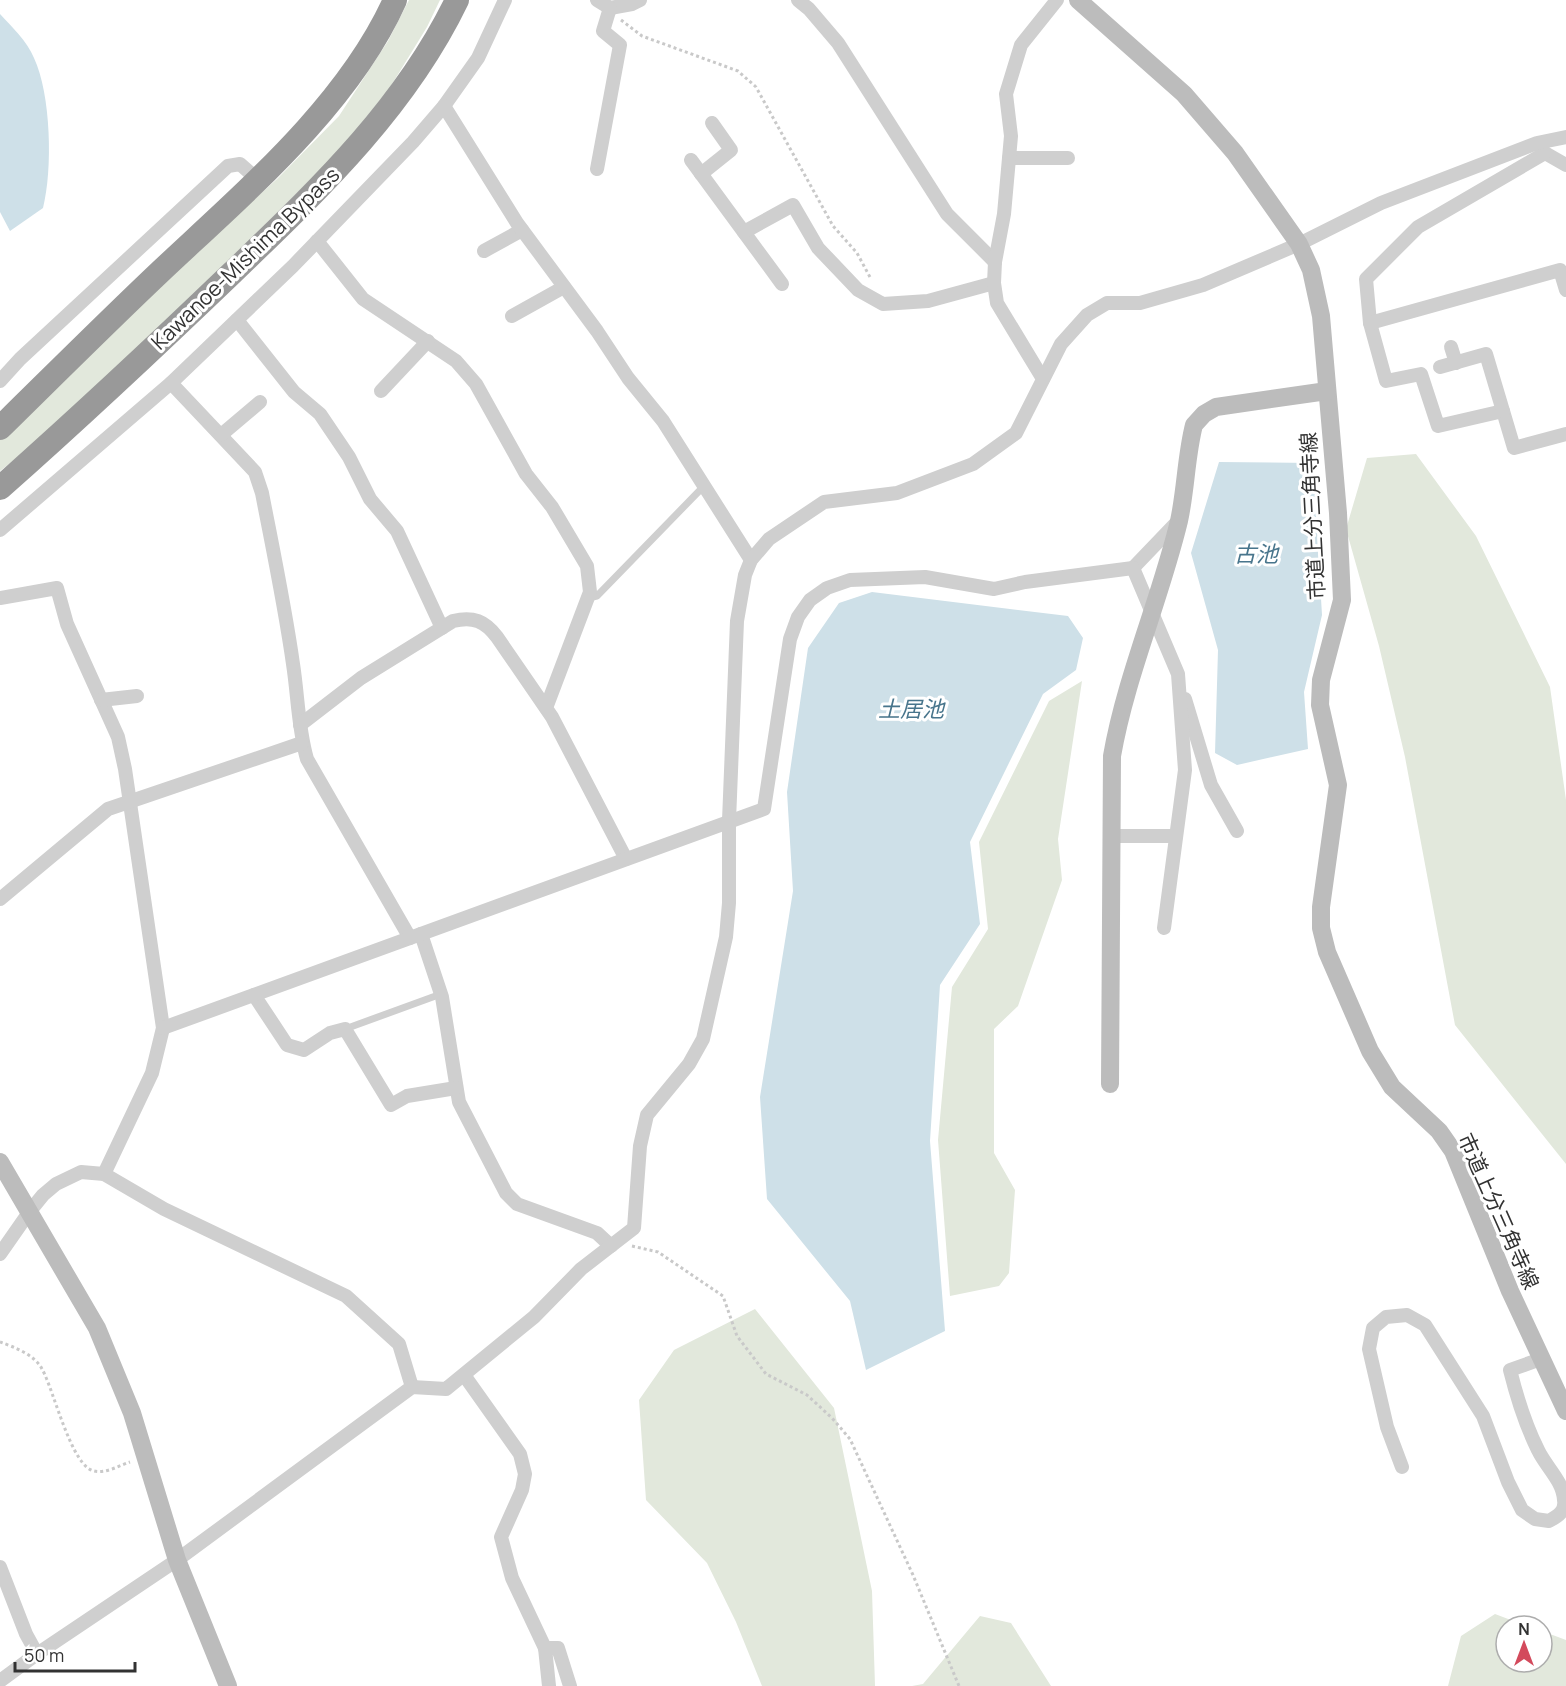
<svg xmlns="http://www.w3.org/2000/svg" width="1566" height="1686" viewBox="0 0 1566 1686" font-family="Manrope,'Noto Sans JP',sans-serif">
<style>
.green{fill:#e2e8dc}
.water{fill:#cee0e8}
.lines{fill:none;stroke-linecap:round;stroke-linejoin:round}
.path{stroke:#c9c9c9;stroke-width:3;stroke-dasharray:3 3;stroke-linecap:butt}
.lane{stroke:#cfcfcf;stroke-width:7}
.street{stroke:#cfcfcf;stroke-width:14}
.secondary{stroke:#bcbcbc;stroke-width:18}
.highway{stroke:#999;stroke-width:24}
.labels{text-anchor:middle;dominant-baseline:central;stroke-width:6;stroke-linejoin:round;paint-order:stroke}
.street-label{font-size:21px;fill:#323232;stroke:#fff}
.water-label{font-size:22px;font-style:italic;fill:#48758c;stroke:#fff}
</style>
<rect width="100%" height="100%" fill="#fff"/>
<!-- green -->
<g class="green">
<path d="M409 0H440L427 27 389 89 338 152 197 292 28 449 0 471V440L181 266 277 179 339 116 388 41Z"/>
<path d="M1416 454 1476 536 1550 687 1566 800V1164L1455 1025 1405 757 1379 646 1346 529 1367 458Z"/>
<path d="M1082 681 1058 839 1062 880 1018 1006 994 1029V1153L1015 1190 1009 1273 999 1286 950 1296 938 1140 952 987 988 929 979 842 1049 701Z"/>
<path d="M755 1309 834 1408 872 1591 875 1686H762L736 1622 707 1563 646 1500 639 1400 674 1350Z"/>
<path d="M1495 1614 1527 1626H1506V1662H1542V1631L1566 1640V1686H1448L1461 1636Z"/>
<path d="M980 1616 1011 1623 1051 1686H912L923 1684Z"/>
</g>
<!-- water -->
<g class="water">
<path d="M0 14C12 27 27 41 34 58 51 94 53 170 43 208L10 231 0 212Z"/>
<path d="M1219 462 1313 463 1322 615 1304 692 1308 749 1237 765 1215 753 1218 650 1191 553Z"/>
<path d="M872 592 1068 616 1083 638 1076 670 1043 694 970 842 980 924 940 985 930 1141 945 1331 866 1370 850 1301 767 1199 760 1097 793 891 787 792 808 648 839 603Z"/>
</g>
<g class="lines">
<!-- path -->
<g class="path">
<path d="M621 20 642 36 738 71 756 87 833 226 857 253 871 279"/>
<path d="M632 1246 658 1252 723 1296 737 1336 766 1374 807 1395 832 1418 850 1439 913 1575 959 1686"/>
<path d="M0 1342C14 1347 35 1355 42 1369 54 1390 71 1466 94 1471 106 1474 120 1465 130 1462"/>
</g>
<!-- lane -->
<g class="lane">
<path d="M588 598 597 596 704 486"/>
<path d="M345 1029 441 994"/>
</g>
<!-- street -->
<g class="street">
<path d="M597 0 610 8 632 4 640 0"/>
<path d="M798 0 809 9 838 43 947 214 995 262"/>
<path d="M444 106 478 58 505 0"/>
<path d="M1541 148 1545 153 1566 165"/>
<path d="M1545 153 1418 227 1366 279 1370 323 1386 381 1421 374 1438 426 1503 411 1514 448 1566 434"/>
<path d="M1009 158H1068"/>
<path d="M691 160 782 284"/>
<path d="M597 169 620 45 603 31 610 8"/>
<path d="M701 174 731 150 712 123"/>
<path d="M744 232 793 205 818 248 858 290 883 304 928 301 994 283"/>
<path d="M317 241 363 299 456 361 476 384 526 474 552 507 587 566 590 592 546 708"/>
<path d="M484 251 522 230"/>
<path d="M512 316 564 287"/>
<path d="M237 320 294 392 320 414 349 457 370 499 397 531 442 628"/>
<path d="M1370 323 1560 270 1566 290"/>
<path d="M1451 347 1456 363"/>
<path d="M1440 367 1486 354 1503 411"/>
<path d="M1043 379 997 303 994 283 995 262 1004 214 1011 136 1006 94 1021 45 1057 0"/>
<path d="M0 381 20 359 228 166 240 164 258 180"/>
<path d="M171 383 255 472 262 493C273 550 285 607 293 664 298 696 298 728 307 759L410 938"/>
<path d="M381 391 428 341"/>
<path d="M221 435 260 402"/>
<path d="M0 530 171 383 293 266 413 142 444 106 517 223 597 331 628 378 663 421 751 560"/>
<path d="M1133 568 1179 520"/>
<path d="M0 598 57 588 67 624 118 737 125 769 163 1028 152 1073 104 1174"/>
<path d="M1185 699 1211 785 1237 831"/>
<path d="M101 700 137 696"/>
<path d="M300 725 361 678 453 621C473 616 485 621 497 637L552 717 626 859"/>
<path d="M1111 836H1176"/>
<path d="M0 899 108 809 302 743"/>
<path d="M421 934 442 997 459 1102 506 1193 517 1204 597 1233 611 1246"/>
<path d="M254 995 287 1045 304 1050 330 1033 345 1029 391 1105 407 1096 456 1088"/>
<path d="M163 1028 764 809 790 639 798 617 810 600 827 588 850 580 925 577 994 589 1025 582 1133 568 1178 674 1185 770 1164 928"/>
<path d="M0 1254 30 1211 43 1195 56 1184 81 1172 104 1174 164 1209 346 1296 399 1344 412 1387"/>
<path d="M464 1375 520 1454 525 1474 522 1490 501 1537 512 1578 545 1648 549 1686"/>
<path d="M1402 1467 1387 1427 1369 1349 1373 1328 1386 1317 1407 1315 1425 1325 1483 1416 1508 1482 1522 1510 1535 1519 1549 1521C1558 1516 1566 1511 1564 1500 1563 1481 1546 1467 1538 1450 1525 1424 1517 1398 1510 1370L1541 1359"/>
<path d="M0 1567 26 1634 37 1654"/>
<path d="M545 1648H558L570 1686"/>
<path d="M0 1681 34 1656 177 1560 412 1387 446 1389 534 1317 581 1269 634 1228 640 1146 647 1115 689 1064 703 1039 726 937 729 903V821L737 621 745 575 751 560 769 539 824 502 897 493 973 464 1016 433 1061 344 1087 315 1107 303H1140L1203 285 1299 244 1381 203 1537 143 1566 137"/>
</g>
<!-- secondary -->
<g class="secondary">
<path d="M1078 0 1184 94 1235 153 1299 244 1311 270 1321 316 1338 513 1342 600 1321 680 1320 705 1338 785 1321 907V928L1327 952 1370 1051 1392 1087 1439 1131 1453 1151 1510 1291 1566 1411"/>
<path d="M1110 1084 1112 756C1126 676 1160 600 1179 521 1186 489 1186 456 1194 425L1204 414 1216 407 1327 391"/>
<path d="M0 1162 97 1328 132 1413 177 1560 228 1686"/>
</g>
<!-- highway -->
<g class="highway">
<path d="M0 428C54 375 107 322 162 270 245 192 348 105 395 0"/>
<path d="M0 488C79 418 157 345 233 272 318 190 405 108 457 0"/>
</g>
</g>
<g class="labels">
<!-- street labels -->
<g class="street-label">
<text transform="translate(245 258) rotate(-44)">Kawanoe-Mishima Bypass</text>
<text transform="translate(1312 516) rotate(-93)">市道上分三角寺線</text>
<text transform="translate(1499 1211) rotate(66)">市道上分三角寺線</text>
</g>
<!-- water labels -->
<g class="water-label">
<text x="1256" y="554">古池</text>
<text x="911" y="709">土居池</text>
</g>
</g>
<!-- north arrow -->
<g transform="translate(1524 1644)"><circle r="28" fill="#ffffff" stroke="#adadad" stroke-width="1.5"/>
<path d="M0-4.5L10 22L0 15L-10 22Z" fill="#d34a5c"/>
<text y="-9" font-size="16" font-weight="bold" text-anchor="middle" fill="#323232">N</text>
</g>
<!-- scale -->
<path d="M15 1662v9h120v-9" fill="none" stroke="#323232" stroke-width="3"/>
<text x="24" y="1662" font-size="18" fill="#323232" stroke="#ffffff" stroke-width="4.5" paint-order="stroke">50 m</text>
</svg>
